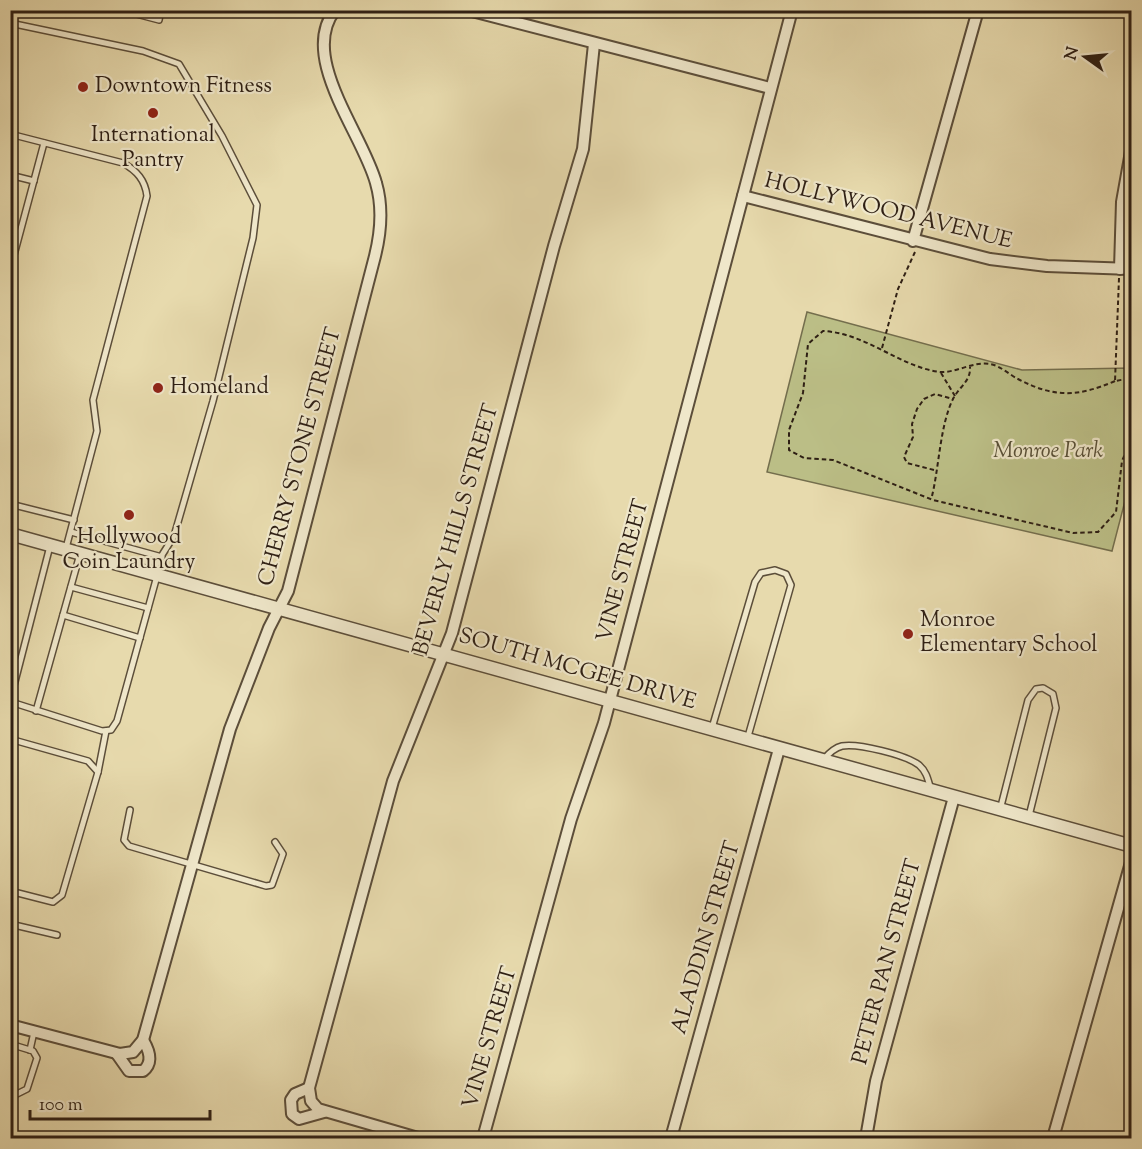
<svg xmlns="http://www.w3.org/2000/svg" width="1142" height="1149" viewBox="0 0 1142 1149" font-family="'Sorts Mill Goudy',serif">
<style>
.green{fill:#bbbe86;stroke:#746e4d;stroke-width:1.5}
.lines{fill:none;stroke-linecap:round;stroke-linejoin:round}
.service-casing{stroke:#5c4e3a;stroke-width:8}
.minor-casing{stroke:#5c4e3a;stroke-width:14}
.tertiary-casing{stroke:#5c4e3a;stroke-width:15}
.path{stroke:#2e1f14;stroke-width:2;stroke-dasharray:4.5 3;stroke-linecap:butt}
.service{stroke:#efe7ca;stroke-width:5}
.minor{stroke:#efe7ca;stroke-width:10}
.tertiary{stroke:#efe7ca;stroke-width:12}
.poi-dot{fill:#8f2418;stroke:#efe7ca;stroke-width:2}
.labels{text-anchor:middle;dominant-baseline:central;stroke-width:4.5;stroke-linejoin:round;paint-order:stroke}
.poi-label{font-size:22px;fill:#2e1f14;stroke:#efe7ca;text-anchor:start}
.street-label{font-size:22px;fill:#2e1f14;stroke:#efe7ca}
.park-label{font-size:22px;font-style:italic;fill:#584f36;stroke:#efe7ca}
</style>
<rect width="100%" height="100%" fill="#e7daad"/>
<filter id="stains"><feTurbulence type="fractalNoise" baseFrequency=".00333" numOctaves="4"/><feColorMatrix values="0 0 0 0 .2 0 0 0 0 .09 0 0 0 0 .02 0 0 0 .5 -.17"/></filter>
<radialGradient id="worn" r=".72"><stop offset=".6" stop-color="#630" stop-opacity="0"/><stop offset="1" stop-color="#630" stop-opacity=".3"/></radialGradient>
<!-- green -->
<path class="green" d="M807 312 1022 370 1131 368V478L1112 551 767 472Z"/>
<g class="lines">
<defs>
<g id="service">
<path d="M121 10 159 20 161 10"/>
<path d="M10 23 143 51 179 64 222 136 257 205 253 238 213 401 174 536 150 574"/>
<path d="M10 134 123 163C137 171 145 180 147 196L93 400 97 431 66 548"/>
<path d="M10 187 14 176 34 181"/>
<path d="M10 270 44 143"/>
<path d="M10 504 74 520"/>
<path d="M71 532 162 557"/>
<path d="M71 587 148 608"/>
<path d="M63 615 140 638"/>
<path d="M10 701 50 546"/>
<path d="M11 702 102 731 111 730 117 721 157 576"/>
<path d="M36 711 80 554"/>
<path d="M712 728 755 582 761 573 775 570 786 574 791 585 747 740"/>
<path d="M10 739 88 761 98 772 62 895 53 902 10 891"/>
<path d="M824 759C829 753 834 748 842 746 858 743 906 755 919 765 927 772 928 780 931 790"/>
<path d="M98 772 106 731"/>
<path d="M130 810 124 840 129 846 266 886 272 885 283 854 275 842"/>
<path d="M1000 810 1028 700 1036 689 1043 688 1053 694 1056 708 1029 816"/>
<path d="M10 924 57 935"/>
<path d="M10 1044 33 1051 37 1058 27 1089 17 1094 10 1092"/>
<path d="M30 1050 34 1032"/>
</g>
<g id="minor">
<path d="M468 10 770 88"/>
<path d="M743 196 990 259 1047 266 1132 269"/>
<path d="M913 241 978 10"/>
<path d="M1120 269 1122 202 1132 146"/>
<path d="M10 1025 120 1054 133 1052 143 1040 230 729 269 628 288 591 375 256C381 232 383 207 376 183 363 134 298 57 335 10"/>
<path d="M117 1054 129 1071H143C154 1062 149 1050 143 1040"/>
<path d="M309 1088 295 1094 291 1100 292 1114 299 1119 324 1112"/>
<path d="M418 1138 318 1109 311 1101 309 1088 393 781 452 633 554 246 583 149 594 44"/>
<path d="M483 1138 571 819 604 723 792 10"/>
<path d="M671 1138 779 749"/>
<path d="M866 1138 876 1081 954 797"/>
<path d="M1053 1138 1132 859"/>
</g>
<path id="tertiary" d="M10 534 1132 846"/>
</defs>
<!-- service casing -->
<use href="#service" class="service-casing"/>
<!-- minor casing -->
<use href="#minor" class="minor-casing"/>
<!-- tertiary casing -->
<use href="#tertiary" class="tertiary-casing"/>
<!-- path -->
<g class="path">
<path d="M1119 278 1115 381 1132 378"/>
<path d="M882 348 898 289 915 252"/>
<path d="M941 373 955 396"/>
<path d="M1115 381C1078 397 1054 398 1018 379 1010 375 999 365 990 364 974 361 956 373 940 372 900 367 866 333 823 331L808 344 803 393 789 430V450L804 458 833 460 933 500 1073 533 1098 532 1116 512 1122 461 1132 437"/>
<path d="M934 470 907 463 904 457 913 437 912 424 917 409 924 399 935 394 953 399"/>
<path d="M932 496C939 468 940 425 953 399 959 387 971 381 970 367"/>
</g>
<!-- service -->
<use href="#service" class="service"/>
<!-- minor -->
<use href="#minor" class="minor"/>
<!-- tertiary -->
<use href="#tertiary" class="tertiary"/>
</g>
<!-- markers -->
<g class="poi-dot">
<circle cx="83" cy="87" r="6"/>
<circle cx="153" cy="113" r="6"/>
<circle cx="158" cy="388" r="6"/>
<circle cx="129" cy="515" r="6"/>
<circle cx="908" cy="634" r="6"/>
</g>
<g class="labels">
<!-- poi labels -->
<g class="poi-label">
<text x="95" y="87">Downtown Fitness</text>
<text x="153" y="136" text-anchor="middle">International<tspan x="153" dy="25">Pantry</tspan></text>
<text x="170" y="388">Homeland</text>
<text x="129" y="538" text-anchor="middle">Hollywood<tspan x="129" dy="25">Coin Laundry</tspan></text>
<text x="920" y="621">Monroe<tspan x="920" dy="25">Elementary School</tspan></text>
</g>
<!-- street labels -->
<g class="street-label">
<text transform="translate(888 212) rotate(14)">HOLLYWOOD AVENUE</text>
<text transform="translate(301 457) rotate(-75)">CHERRY STONE STREET</text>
<text transform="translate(457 530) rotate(-74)">BEVERLY HILLS STREET</text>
<text transform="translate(624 571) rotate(-75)">VINE STREET</text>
<text transform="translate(577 670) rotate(16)">SOUTH MCGEE DRIVE</text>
<text transform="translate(707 938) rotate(-74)">ALADDIN STREET</text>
<text transform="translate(888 962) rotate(-75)">PETER PAN STREET</text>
<text transform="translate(491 1038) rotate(-74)">VINE STREET</text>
</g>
<!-- park labels -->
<g class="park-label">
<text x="1048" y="452">Monroe Park</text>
</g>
</g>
<!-- margin -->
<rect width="1142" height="1149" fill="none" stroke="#e7daad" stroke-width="36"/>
<rect x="12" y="12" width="1118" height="1125" fill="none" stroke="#2e1f14" stroke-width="3"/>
<rect x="18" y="18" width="1106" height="1113" fill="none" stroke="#2e1f14" stroke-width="1.5"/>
<!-- north arrow -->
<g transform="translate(1085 57) rotate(285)" stroke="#efe7ca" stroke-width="4.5" paint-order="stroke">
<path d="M0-4.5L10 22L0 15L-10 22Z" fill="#2e1f14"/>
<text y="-9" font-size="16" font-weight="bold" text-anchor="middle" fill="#2e1f14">N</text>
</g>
<!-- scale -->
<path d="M30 1110v9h180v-9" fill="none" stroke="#2e1f14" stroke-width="3"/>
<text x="39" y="1110" font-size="18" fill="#2e1f14" stroke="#efe7ca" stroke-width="4.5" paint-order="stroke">100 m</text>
<rect width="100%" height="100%" filter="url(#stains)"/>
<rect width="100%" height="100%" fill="url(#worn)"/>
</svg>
